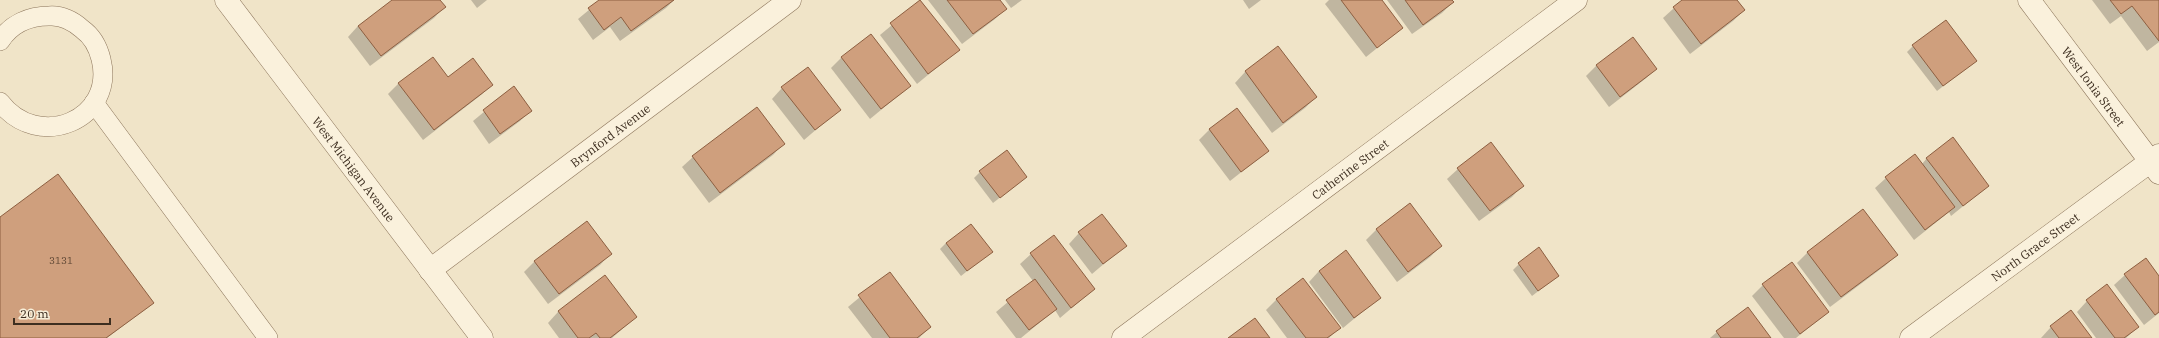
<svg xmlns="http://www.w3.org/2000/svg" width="2159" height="338" viewBox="0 0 2159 338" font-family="'IBM Plex Serif',serif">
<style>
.shadow{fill:#0003}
.building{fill:#cf9f7d;stroke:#8d5f41}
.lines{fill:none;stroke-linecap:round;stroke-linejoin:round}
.service-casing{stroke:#8d765c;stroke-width:20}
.minor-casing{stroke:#8d765c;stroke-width:23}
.tertiary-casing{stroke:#8d765c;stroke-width:23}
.service{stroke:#faf1dc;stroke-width:19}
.minor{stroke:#faf1dc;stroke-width:22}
.tertiary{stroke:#faf1dc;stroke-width:22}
.labels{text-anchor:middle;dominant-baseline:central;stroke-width:3;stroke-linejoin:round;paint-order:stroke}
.number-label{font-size:10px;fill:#624a37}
.street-label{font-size:12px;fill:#3d2e20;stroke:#f7eed8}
</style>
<rect width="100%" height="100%" fill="#f0e4c8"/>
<!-- shadow -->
<g class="shadow">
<path d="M394 0H439L444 7 434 18 370 66 348 37 358 26Z"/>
<path d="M471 0H487L477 8Z"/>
<path d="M601 0H674L666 8 620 41 610 27 593 40 578 19Z"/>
<path d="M928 0H998L1005 9 995 19 962 44Z"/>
<path d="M1005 0H1022L1011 8Z"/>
<path d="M1243 0H1261L1249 9Z"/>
<path d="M1329 0H1381L1402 28 1366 57 1325 4Z"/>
<path d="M1387 0H1451L1453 2 1442 13 1412 34Z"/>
<path d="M1683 0H1736L1744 10 1733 21 1690 54 1663 18Z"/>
<path d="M2092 0H2159V42L2147 51 2121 16 2110 24Z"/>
<path d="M921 1 958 50 917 84 880 35Z"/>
<path d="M1633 38 1656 69 1645 79 1609 107 1586 76 1596 66Z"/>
<path d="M1913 46 1969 66 1937 91 1907 52Z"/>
<path d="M1278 47 1316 97 1305 108 1272 133 1235 83 1245 72Z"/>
<path d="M842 57 910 86 870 119 831 68Z"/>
<path d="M448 78 492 85 481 95 423 140 388 94 399 83Z"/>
<path d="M513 88 530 111 520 121 489 144 473 121Z"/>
<path d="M782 88 839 110 804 140 772 99Z"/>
<path d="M1210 129 1268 151 1230 181 1199 140Z"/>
<path d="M783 144 773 155 709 203 682 167 693 157Z"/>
<path d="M1927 158 1988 186 1951 216 1949 212 1914 240 1875 188 1886 178 1922 164Z"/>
<path d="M1458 169 1522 186 1512 197 1479 221 1447 179Z"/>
<path d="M980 172 1026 177 993 203 974 178Z"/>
<path d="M1410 205 1441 246 1430 257 1397 282 1366 240 1376 230Z"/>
<path d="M0 218 153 303 107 338H0Z"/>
<path d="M587 223 610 254 600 265 548 304 524 272 534 262Z"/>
<path d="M1079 233 1125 246 1092 274 1069 244Z"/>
<path d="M946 243 991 252 961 276 940 249Z"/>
<path d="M1808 252 1896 255 1886 265 1830 307 1797 263Z"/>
<path d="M1031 254 1094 289 1060 318 1055 310 1021 338H1016L996 312 1033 281 1020 264Z"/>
<path d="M1519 264 1558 276 1532 296 1513 270Z"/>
<path d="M1319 271 1380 297 1343 328 1309 282Z"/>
<path d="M889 273 930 327 919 338H872L848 307Z"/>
<path d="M2125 275 2159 277V313L2144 325 2114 285Z"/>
<path d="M605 277 636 317 612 338H559L548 323 558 312Z"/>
<path d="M1763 285 1828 312 1796 338H1784L1752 296Z"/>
<path d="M1277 299 1339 328 1329 338H1287L1266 310Z"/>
<path d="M2087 301 2138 327 2126 338H2096L2077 312Z"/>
<path d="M1748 308 1770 338H1710L1717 332Z"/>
<path d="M2051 327 2091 338H2041Z"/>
</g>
<!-- building -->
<g class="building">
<path d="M392 0H440L446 7 381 56 358 26Z"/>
<path d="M599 0H674L631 31 621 17 604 30 588 8Z"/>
<path d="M920 0 960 50 928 74 890 23Z"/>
<path d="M947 0H1000L1007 9 973 34Z"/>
<path d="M1341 0H1382L1403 28 1377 48Z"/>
<path d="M1405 0H1452L1454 2 1423 25Z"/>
<path d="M1682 0H1737L1745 10 1701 44 1673 7Z"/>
<path d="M2110 0H2159V41L2132 6 2121 14Z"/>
<path d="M1946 20 1977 61 1943 86 1912 45Z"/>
<path d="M871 34 911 86 881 109 841 57Z"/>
<path d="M1633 37 1657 69 1620 97 1596 65Z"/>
<path d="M1278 46 1317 97 1283 123 1245 71Z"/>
<path d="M433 57 448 77 473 58 493 85 434 130 398 83Z"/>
<path d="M808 67 841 110 815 130 781 87Z"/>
<path d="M514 86 532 111 500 134 483 110Z"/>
<path d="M757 107 785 144 720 193 692 156Z"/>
<path d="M1237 108 1269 151 1241 172 1209 129Z"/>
<path d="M1953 137 1989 186 1963 206 1926 158Z"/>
<path d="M1491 142 1524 186 1490 211 1457 168Z"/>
<path d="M1007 150 1027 177 1000 198 979 171Z"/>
<path d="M1915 154 1955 207 1925 230 1885 177Z"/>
<path d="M58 174 154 303 106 338H0V217Z"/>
<path d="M1410 203 1442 246 1408 272 1376 229Z"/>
<path d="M1863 209 1898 255 1841 297 1807 252Z"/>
<path d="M1102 214 1127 246 1103 264 1078 232Z"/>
<path d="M587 221 612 254 559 294 534 261Z"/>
<path d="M971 224 993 252 967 271 946 243Z"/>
<path d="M1054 235 1095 289 1071 308 1030 253Z"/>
<path d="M1539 247 1559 276 1538 291 1518 263Z"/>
<path d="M1346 250 1381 298 1354 318 1319 271Z"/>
<path d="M2146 258 2159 276V312L2155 315 2124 274Z"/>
<path d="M1792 262 1829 312 1800 334 1762 284Z"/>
<path d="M890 272 931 327 917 338H890L858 295Z"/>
<path d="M605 275 637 317 610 338H600L596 333 589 338H578L558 311Z"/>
<path d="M1303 278 1341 328 1327 338H1306L1276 299Z"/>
<path d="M1035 279 1057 309 1029 330 1006 300Z"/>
<path d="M2107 284 2139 327 2124 338H2115L2086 300Z"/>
<path d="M1748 307 1771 338H1721L1716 331Z"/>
<path d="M2071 310 2092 338H2059L2050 326Z"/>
<path d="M1255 318 1270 338H1228Z"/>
</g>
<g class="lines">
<defs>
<g id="service">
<path d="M0 41C11 24 29 16 49 16 61 15 73 21 82 29 92 36 98 47 101 59 116 120 38 152 0 102"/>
<path d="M94 103 268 338"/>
</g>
<g id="minor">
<path id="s1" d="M2029 0 2159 173"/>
<path id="s2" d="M430 270 790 0"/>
<path id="s3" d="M1123 338 1576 0"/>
<path id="s4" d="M1911 338 2159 155"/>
</g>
<g id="tertiary">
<path id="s5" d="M226 0 482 338"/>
</g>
</defs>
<!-- service casing -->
<use href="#service" class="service-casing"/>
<!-- minor casing -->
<use href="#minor" class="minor-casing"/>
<!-- tertiary casing -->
<use href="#tertiary" class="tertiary-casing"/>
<!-- service -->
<use href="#service" class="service"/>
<!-- minor -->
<use href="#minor" class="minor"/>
<!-- tertiary -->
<use href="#tertiary" class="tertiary"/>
</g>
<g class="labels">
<!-- number labels -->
<g class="number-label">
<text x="61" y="260">3131</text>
</g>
<!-- street labels -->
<g class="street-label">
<text stroke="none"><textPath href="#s1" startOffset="108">West Ionia Street</textPath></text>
<text stroke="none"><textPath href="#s2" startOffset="225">Brynford Avenue</textPath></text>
<text stroke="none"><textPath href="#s5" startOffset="212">West Michigan Avenue</textPath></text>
<text stroke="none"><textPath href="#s3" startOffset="283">Catherine Street</textPath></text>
<text stroke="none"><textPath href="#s4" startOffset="154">North Grace Street</textPath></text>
</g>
</g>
<!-- scale -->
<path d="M14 318v6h96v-6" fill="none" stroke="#3d2e20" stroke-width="2"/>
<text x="20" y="318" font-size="12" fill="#3d2e20" stroke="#f7eed8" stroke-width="3" paint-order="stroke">20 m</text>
</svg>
